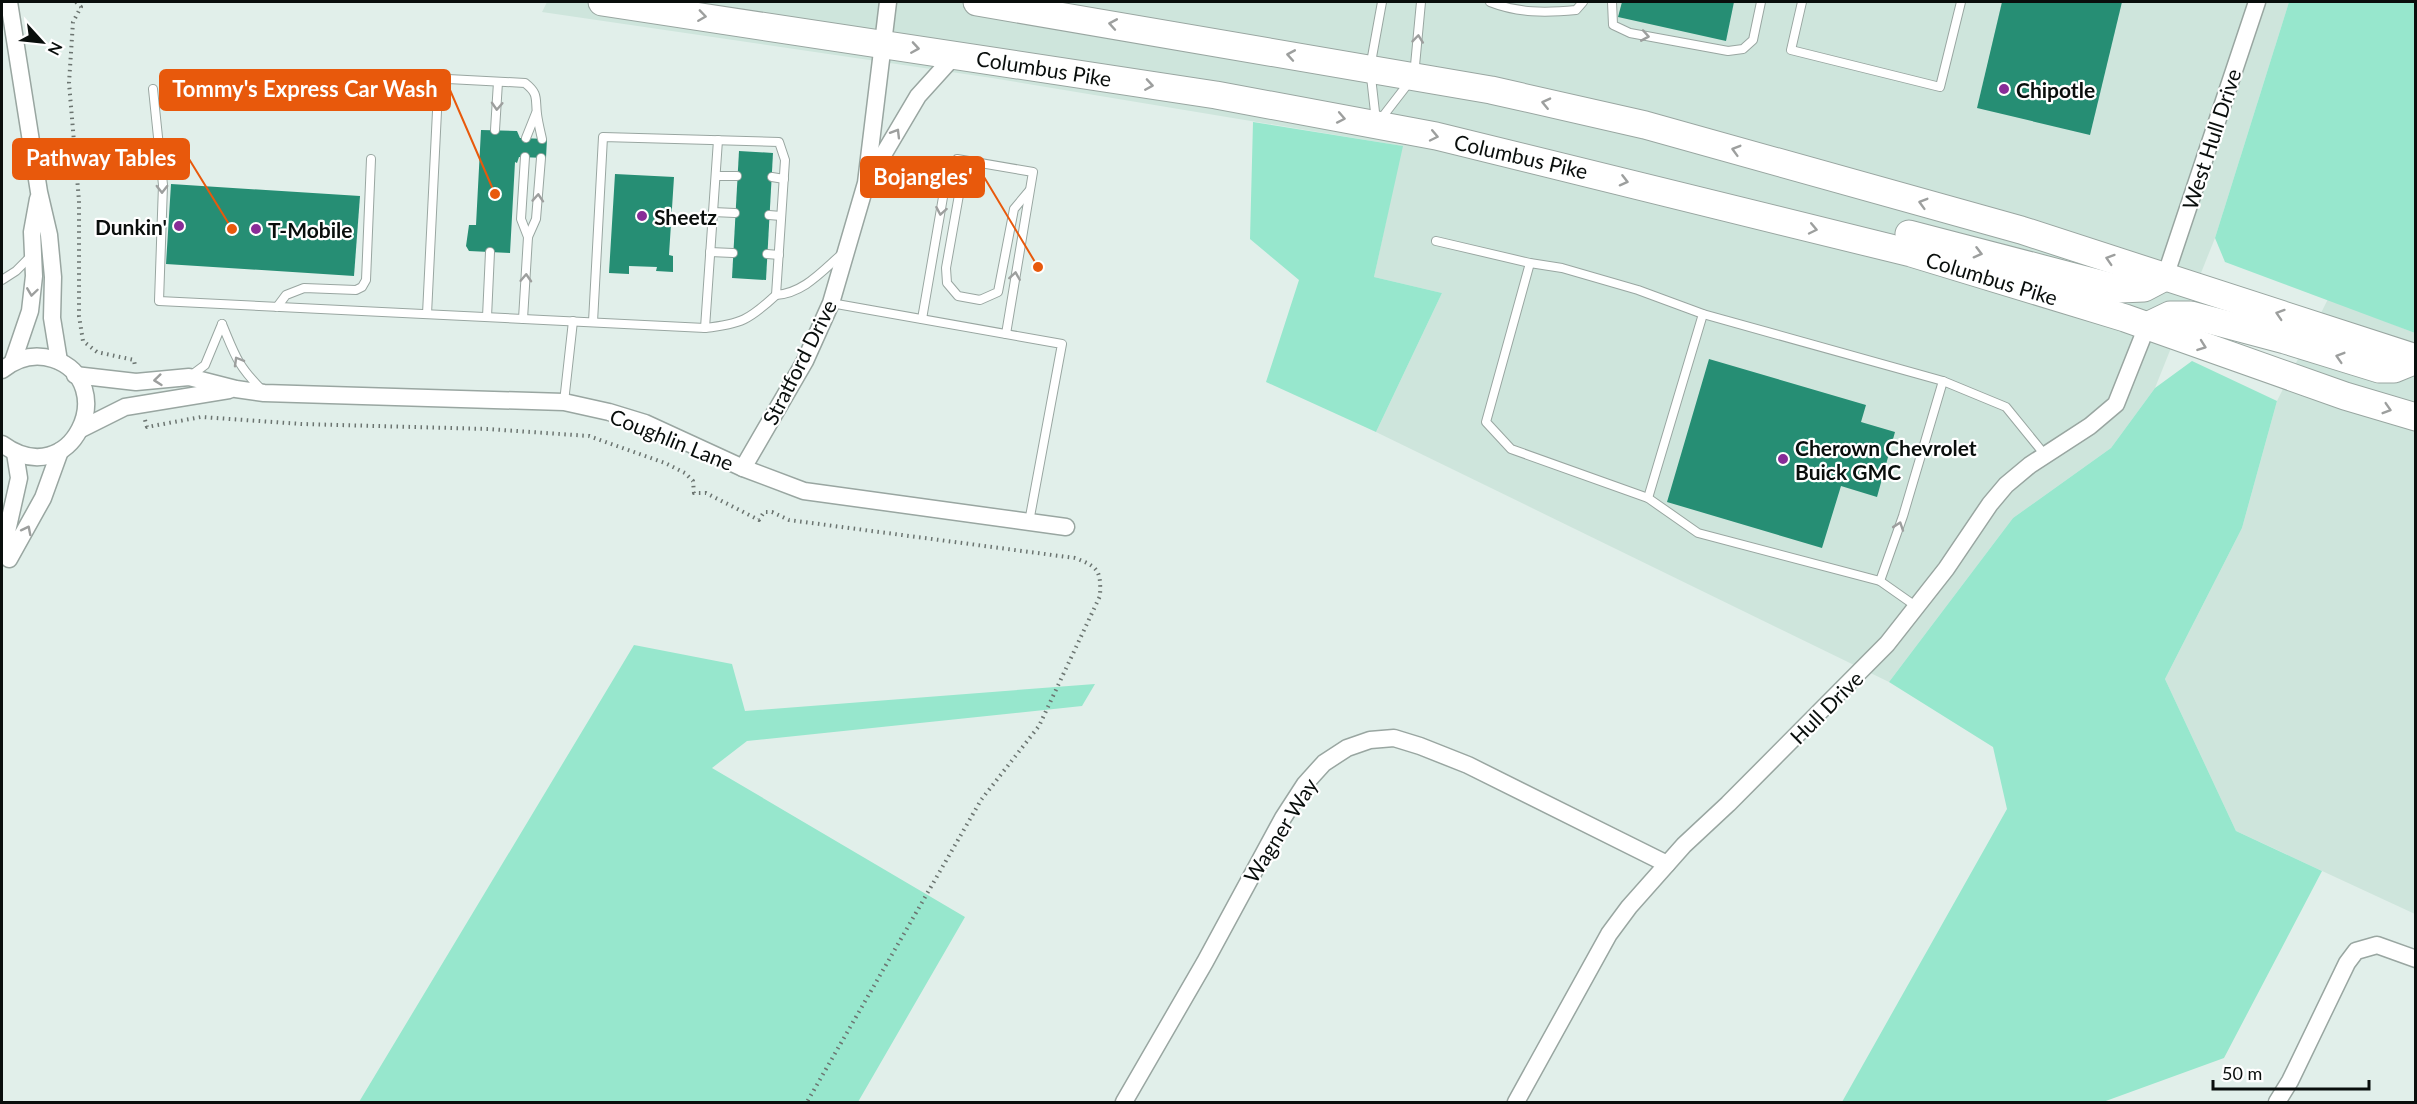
<svg xmlns="http://www.w3.org/2000/svg" width="2417" height="1104" viewBox="0 0 2417 1104" font-family="Lato,sans-serif">
<style>
.built{fill:#cee5dc}
.green{fill:#97e7cd}
.building{fill:#268e74}
.lines{fill:none;stroke-linecap:round;stroke-linejoin:round}
.service-casing{stroke:#99a6a1;stroke-width:10}
.minor-casing{stroke:#99a6a1;stroke-width:19}
.trunk-casing{stroke:#99a6a1;stroke-width:29}
.path{stroke:#6b7470;stroke-width:4;stroke-dasharray:1.5 4.5;stroke-linecap:butt}
.service{stroke:#fff;stroke-width:8}
.minor{stroke:#fff;stroke-width:16}
.trunk{stroke:#fff;stroke-width:27}
.oneway{stroke:#9d9f9e}
.poi-dot{fill:#882c97;stroke:#fff;stroke-width:2}
.labels{text-anchor:middle;dominant-baseline:central;stroke-width:4.5;stroke-linejoin:round;paint-order:stroke}
.street-label{font-size:21px;fill:#090e0c;stroke:#fff}
.poi-label{font-size:21px;font-weight:bold;fill:#090e0c;stroke:#fff;text-anchor:start}
.leader{fill:none;stroke:#e8590c;stroke-width:2}
.callout-dot{fill:#e8590c;stroke:#fff;stroke-width:2}
.callout{fill:#e8590c;stroke:#e8590c;stroke-width:2}
.callout-label{font-size:22px;text-anchor:middle;font-weight:bold;fill:#fff}
</style>
<rect width="100%" height="100%" fill="#e1efea"/>
<!-- built -->
<g class="built">
<path d="M547 2H2289L2215 238 2155 388 2111 448 2013 518 1889 682 1376 432 1442 293 1374 277 1402 146 992 78 542 12Z"/>
<path d="M2328 299 2415 333V914L2236 831 2165 679 2242 528 2277 401Z"/>
</g>
<!-- green -->
<g class="green">
<path d="M2289 2H2415V333L2225 262 2215 238Z"/>
<path d="M1253 122 1403 146 1374 277 1442 293 1376 432 1266 382 1299 280 1250 239Z"/>
<path d="M2192 361 2277 401 2242 528 2165 679 2236 831 2322 871 2224 1058 2103 1102H1842L2007 809 1993 747 1889 682 2013 518 2111 448 2155 388Z"/>
<path d="M634 645 732 664 745 711 1095 684 1082 706 747 741 712 768 965 917 858 1102H359Z"/>
</g>
<!-- building -->
<g class="building">
<path d="M1622 2H1734L1726 41 1618 17Z"/>
<path d="M2002 2H2122L2090 135 1977 108Z"/>
<path d="M481 130 517 131 520 138 547 139 546 158 519 157 517 163 515 162 510 253 469 251 466 246 469 225H476Z"/>
<path d="M739 151 773 153 766 280 732 278Z"/>
<path d="M615 174 674 177 669 255 673 256V272L656 271 657 267 629 266V274L609 273Z"/>
<path d="M171 184 360 196 354 276 166 264Z"/>
<path d="M1709 359 1866 405 1861 422 1895 432 1877 497 1841 486 1822 548 1667 502Z"/>
</g>
<g class="lines">
<defs>
<g id="service">
<path d="M1490 2C1518 13 1545 13 1576 10L1583 2"/>
<path d="M1612 2 1613 25 1630 33 1728 51 1743 49 1753 40 1761 2"/>
<path d="M1802 2 1791 50 1940 87 1961 2"/>
<path d="M153 89 163 185 159 301 705 328C741 324 749 320 776 295"/>
<path d="M1380 120 1414 76 1421 2"/>
<path d="M1376 121 1370 68 1382 2"/>
<path d="M495 130 498 82"/>
<path d="M526 138 536 113"/>
<path d="M525 157 521 219 528 237"/>
<path d="M965 161 946 268 947 283 958 296 980 300 998 292 1014 209 1029 191"/>
<path d="M716 176H737"/>
<path d="M772 177 784 179"/>
<path d="M713 212 735 213"/>
<path d="M769 215 781 216"/>
<path d="M1436 241 1530 263 1562 268 1638 290 1703 314 1943 381 2006 407 2045 455"/>
<path d="M710 252 733 253"/>
<path d="M767 254 779 255"/>
<path d="M1530 263 1486 422 1511 449 1648 498 1698 533 1880 581 1917 607"/>
<path d="M2 280 16 271 33 254"/>
<path d="M831 303 1062 344 1029 522"/>
<path d="M277 307 286 295 304 288 356 290 362 287 366 280 371 159"/>
<path d="M427 314 438 91 441 83 448 79 525 83C539 94 535 98 537 114 538 122 540 130 542 139"/>
<path d="M487 317 490 252"/>
<path d="M523 319 528 237 536 219 541 158"/>
<path d="M922 319 947 174 957 159 1033 172 1006 334"/>
<path d="M593 322 603 137 779 142 785 160 776 295C804 293 822 271 843 253"/>
<path d="M222 324C235 355 237 365 262 390"/>
<path d="M705 328 718 140"/>
<path d="M189 377 205 365 222 324"/>
<path d="M564 402 573 321"/>
<path d="M1648 498 1703 314"/>
<path d="M1880 581 1903 516 1943 381"/>
</g>
<g id="minor">
<path d="M9 2 39 192 49 235 53 277 52 318 59 361"/>
<path d="M870 177 918 96 956 54"/>
<path d="M2165 277 2257 2"/>
<path d="M13 361 30 311 34 276 32 232 38 199"/>
<path d="M2 370C17 358 34 353 53 359 122 382 72 495 2 444"/>
<path d="M75 375 136 382 189 377 236 389 264 393 564 402 609 412 645 423 743 468 804 491 1066 527"/>
<path d="M81 429 125 407 229 390"/>
<path d="M15 453 19 478 6 536 9 559 43 498 60 451"/>
<path d="M743 468 805 361 831 303 866 183 888 2"/>
<path d="M1124 1102 1205 962 1283 818 1305 784 1324 763 1347 748 1370 740 1394 738 1420 746 1468 765 1667 864"/>
<path d="M1516 1102 1609 934 1629 907 1684 845 1728 804 1887 644 1946 569 1990 504 2006 485 2030 465 2090 426 2116 404 2147 326"/>
<path d="M2277 1102 2290 1081 2347 963 2356 951 2377 945 2416 959"/>
</g>
<g id="trunk">
<path d="M602 2 1216 95 1436 136 1911 253 2125 318 2345 396 2416 417"/>
<path d="M977 2 1491 90 1645 125 2021 230 2416 358"/>
<path d="M1909 234 2120 289 2144 288 2165 277"/>
<path d="M2147 326 2170 315H2191L2285 340 2379 369H2394L2416 360"/>
</g>
</defs>
<!-- service casing -->
<use href="#service" class="service-casing"/>
<!-- minor casing -->
<use href="#minor" class="minor-casing"/>
<!-- trunk casing -->
<use href="#trunk" class="trunk-casing"/>
<!-- path -->
<g class="path">
<path d="M76 2 81 7 73 22 69 83 79 201V316L83 341 97 352 134 360 135 366"/>
<path d="M145 420 147 427 201 417 302 424 488 429 589 436 665 463 685 473 693 481 694 493H706L759 520 764 512H772L789 520 1075 558C1099 567 1101 571 1100 596L1039 726 981 800 807 1102"/>
</g>
<!-- service -->
<use href="#service" class="service"/>
<!-- minor -->
<use href="#minor" class="minor"/>
<!-- trunk -->
<use href="#trunk" class="trunk"/>
</g>
<!-- one-way arrows -->
<defs><path id="oneway-chevron" d="M-2-3.5L2.5 0L-2 3.5" fill="none" stroke-width="1.6" stroke-linecap="round" stroke-linejoin="round" transform="scale(1.5)"/></defs>
<g class="oneway">
<use href="#oneway-chevron" transform="translate(702 16) rotate(8)"/>
<use href="#oneway-chevron" transform="translate(1113 24) rotate(-170)"/>
<use href="#oneway-chevron" transform="translate(1645 36) rotate(10)"/>
<use href="#oneway-chevron" transform="translate(1418 39) rotate(-84)"/>
<use href="#oneway-chevron" transform="translate(915 48) rotate(9)"/>
<use href="#oneway-chevron" transform="translate(1291 55) rotate(-170)"/>
<use href="#oneway-chevron" transform="translate(1149 85) rotate(9)"/>
<use href="#oneway-chevron" transform="translate(1546 103) rotate(-167)"/>
<use href="#oneway-chevron" transform="translate(497 106) rotate(93)"/>
<use href="#oneway-chevron" transform="translate(1341 118) rotate(11)"/>
<use href="#oneway-chevron" transform="translate(896 133) rotate(-59)"/>
<use href="#oneway-chevron" transform="translate(1434 136) rotate(12)"/>
<use href="#oneway-chevron" transform="translate(1736 150) rotate(-164)"/>
<use href="#oneway-chevron" transform="translate(1624 181) rotate(14)"/>
<use href="#oneway-chevron" transform="translate(162 189) rotate(90)"/>
<use href="#oneway-chevron" transform="translate(538 198) rotate(-86)"/>
<use href="#oneway-chevron" transform="translate(1923 203) rotate(-164)"/>
<use href="#oneway-chevron" transform="translate(941 211) rotate(100)"/>
<use href="#oneway-chevron" transform="translate(1813 229) rotate(12)"/>
<use href="#oneway-chevron" transform="translate(1978 253) rotate(15)"/>
<use href="#oneway-chevron" transform="translate(2110 259) rotate(-162)"/>
<use href="#oneway-chevron" transform="translate(1015 276) rotate(-81)"/>
<use href="#oneway-chevron" transform="translate(526 278) rotate(-87)"/>
<use href="#oneway-chevron" transform="translate(32 292) rotate(98)"/>
<use href="#oneway-chevron" transform="translate(2280 314) rotate(-162)"/>
<use href="#oneway-chevron" transform="translate(2202 346) rotate(20)"/>
<use href="#oneway-chevron" transform="translate(2340 357) rotate(-163)"/>
<use href="#oneway-chevron" transform="translate(238 361) rotate(-120)"/>
<use href="#oneway-chevron" transform="translate(158 380) rotate(174)"/>
<use href="#oneway-chevron" transform="translate(2387 409) rotate(17)"/>
<use href="#oneway-chevron" transform="translate(1899 526) rotate(-71)"/>
<use href="#oneway-chevron" transform="translate(27 530) rotate(-63)"/>
</g>
<!-- markers -->
<g class="poi-dot">
<circle cx="2004" cy="89" r="6"/>
<circle cx="642" cy="216" r="6"/>
<circle cx="179" cy="226" r="6"/>
<circle cx="256" cy="229" r="6"/>
<circle cx="1783" cy="459" r="6"/>
</g>
<g class="labels">
<!-- street labels -->
<g class="street-label">
<text transform="translate(1044 68) rotate(9)">Columbus Pike</text>
<text transform="translate(2211 139) rotate(-72)">West Hull Drive</text>
<text transform="translate(1521 156) rotate(13)">Columbus Pike</text>
<text transform="translate(1992 278) rotate(17)">Columbus Pike</text>
<text transform="translate(799 362) rotate(-63)">Stratford Drive</text>
<text transform="translate(672 439) rotate(22)">Coughlin Lane</text>
<text transform="translate(1826 707) rotate(-45)">Hull Drive</text>
<text transform="translate(1280 830) rotate(-58)">Wagner Way</text>
</g>
<!-- poi labels -->
<g class="poi-label">
<text x="2016" y="89">Chipotle</text>
<text x="654" y="216">Sheetz</text>
<text x="167" y="226" text-anchor="end">Dunkin'</text>
<text x="268" y="229">T-Mobile</text>
<text x="1795" y="447">Cherown Chevrolet<tspan x="1795" dy="24">Buick GMC</tspan></text>
</g>
</g>
<!-- callouts -->
<path class="leader" d="M495 194L450 90M232 229L189 159M1038 267L984 177"/>
<g class="callout-dot">
<circle cx="495" cy="194" r="6"/>
<circle cx="232" cy="229" r="6"/>
<circle cx="1038" cy="267" r="6"/>
</g>
<g class="callout">
<rect x="160" y="70" width="290" height="40" rx="6"/>
<rect x="13" y="139" width="176" height="40" rx="6"/>
<rect x="861" y="157" width="123" height="40" rx="6"/>
</g>
<g class="callout-label">
<text x="305" y="97">Tommy's Express Car Wash</text>
<text x="101" y="166">Pathway Tables</text>
<text x="923" y="185">Bojangles'</text>
</g>
<!-- border -->
<rect width="2417" height="1104" fill="none" stroke="#090e0c" stroke-width="6"/>
<!-- north arrow -->
<g transform="translate(42 42) rotate(117)" stroke="#ffffff" stroke-width="4.5" paint-order="stroke">
<path d="M0-4.5L10 22L0 15L-10 22Z" fill="#090e0c"/>
<text y="-9" font-size="16" font-weight="bold" text-anchor="middle" fill="#090e0c">N</text>
</g>
<!-- scale -->
<path d="M2213 1080v9h156v-9" fill="none" stroke="#090e0c" stroke-width="3"/>
<text x="2222" y="1080" font-size="18" fill="#090e0c" stroke="#ffffff" stroke-width="4.5" paint-order="stroke">50 m</text>
</svg>
